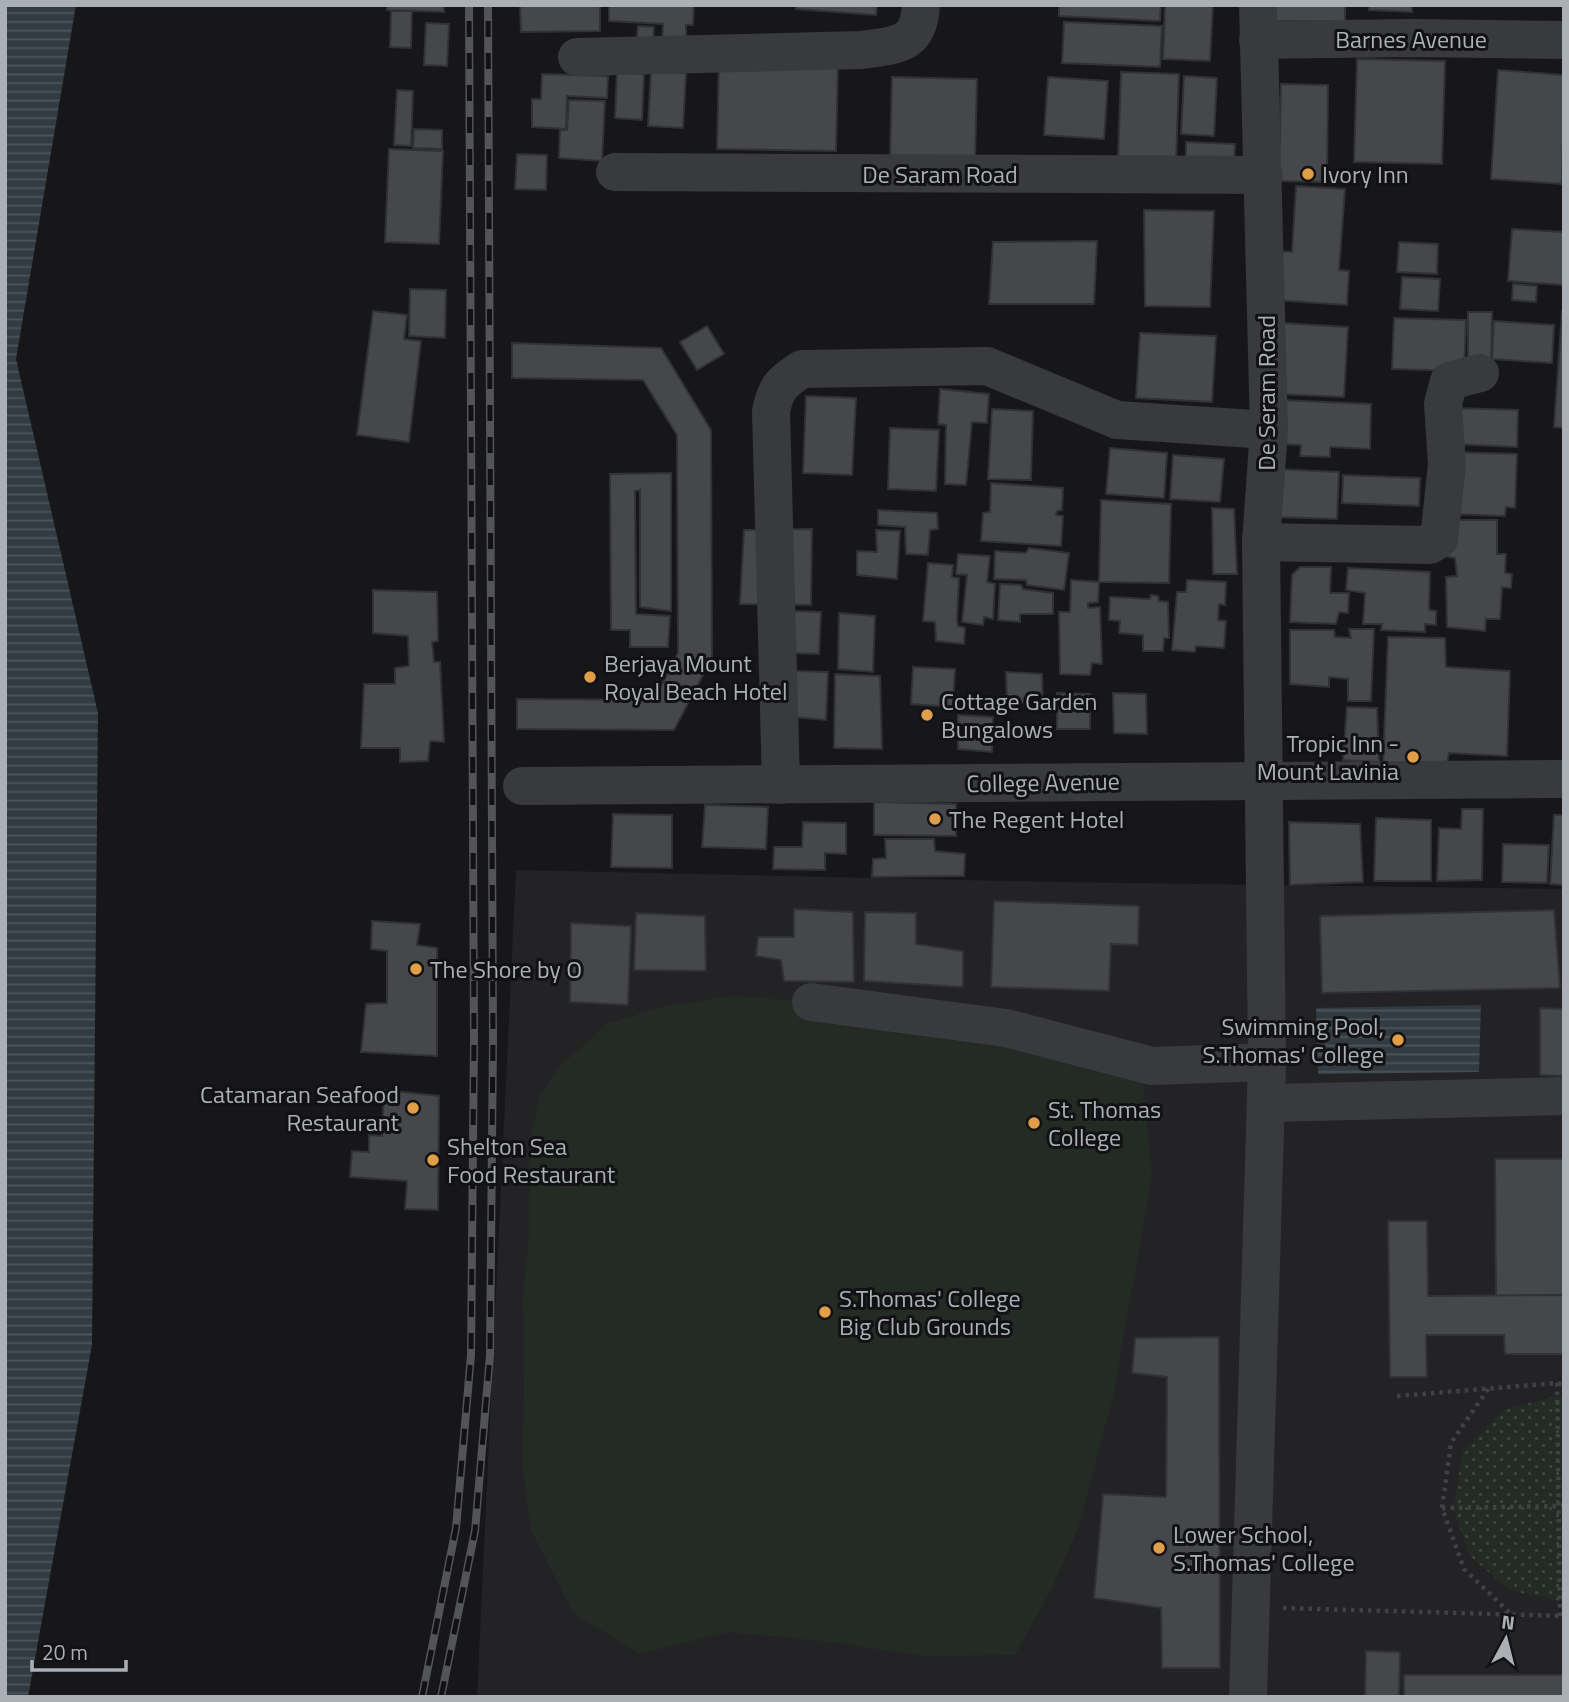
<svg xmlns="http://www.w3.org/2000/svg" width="1569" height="1702" viewBox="0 0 1569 1702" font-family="'Titillium Web',sans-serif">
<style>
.built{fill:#232326}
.grass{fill:url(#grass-dots)}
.pitch{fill:#242a24}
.water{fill:url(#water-rules)}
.building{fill:#46474b;stroke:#313235;stroke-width:2}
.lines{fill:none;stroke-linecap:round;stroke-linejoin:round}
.path{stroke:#3f4144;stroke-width:4.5;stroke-dasharray:3.5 5;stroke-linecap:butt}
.minor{stroke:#393a3d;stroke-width:38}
.rail-casing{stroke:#525458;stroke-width:8}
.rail{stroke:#121214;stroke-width:5;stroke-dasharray:16;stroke-linecap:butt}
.poi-dot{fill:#e09e48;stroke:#121214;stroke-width:2.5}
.labels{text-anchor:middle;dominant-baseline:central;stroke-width:6;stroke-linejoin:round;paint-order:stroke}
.street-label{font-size:24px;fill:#abb0b7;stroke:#121214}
.poi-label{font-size:24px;fill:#abb0b7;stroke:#121214;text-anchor:start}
</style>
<defs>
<pattern id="grass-dots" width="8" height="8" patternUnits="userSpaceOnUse" patternTransform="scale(1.75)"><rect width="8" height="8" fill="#242a24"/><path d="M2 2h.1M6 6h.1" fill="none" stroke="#414642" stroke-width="1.8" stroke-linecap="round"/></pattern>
<pattern id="water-rules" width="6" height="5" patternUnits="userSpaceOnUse" patternTransform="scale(1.75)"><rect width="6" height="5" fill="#313b41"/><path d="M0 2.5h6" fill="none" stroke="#4c555a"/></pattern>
</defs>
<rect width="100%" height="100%" fill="#171719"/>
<!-- built -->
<path class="built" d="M516 870 1057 882 1564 889V1697H477Z"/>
<!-- grass -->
<path class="grass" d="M1557 1396 1564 1398V1600L1560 1601 1509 1590 1470 1556 1453 1509 1463 1452 1503 1410Z"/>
<!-- pitch -->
<path class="pitch" d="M735 996 811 1002 1125 1069 1143 1084 1152 1176 1113 1397 1078 1529 1050 1592 1015 1655 920 1656 840 1643 729 1632 640 1654 573 1613 531 1530 522 1464 524 1396 523 1296 529 1235 530 1144 539 1096 561 1065 607 1024 664 1006Z"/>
<!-- water -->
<g class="water">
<path d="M5 5H76L16 359 98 713 92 1345 28 1697H5Z"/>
<path d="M1481 1005 1479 1072 1318 1074 1316 1008Z"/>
</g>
<!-- building -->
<g class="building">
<path d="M387 5H444V12L387 10Z"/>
<path d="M520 5H600V31L521 32Z"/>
<path d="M609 5H694L693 25H686V46L662 45 663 24 609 21Z"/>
<path d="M797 5H877L876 15 796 9Z"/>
<path d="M1059 5H1161L1160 21 1059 16Z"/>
<path d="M1165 5H1213L1210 61 1163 59Z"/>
<path d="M1269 5H1345V21H1270Z"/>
<path d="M1369 5H1412V12L1369 10Z"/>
<path d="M391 11H412L411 48 390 47Z"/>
<path d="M1064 22 1162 26 1160 67 1062 63Z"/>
<path d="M426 23 449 24 447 66 424 65Z"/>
<path d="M638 26 654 27 653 47 636 46Z"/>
<path d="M1357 59 1445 61 1442 164 1354 162Z"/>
<path d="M719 60 838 62 836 151 717 149Z"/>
<path d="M1498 70 1564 75 1562 184 1491 179Z"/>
<path d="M651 71 686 73 683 128 648 126Z"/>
<path d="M617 72 644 74 642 120 615 118Z"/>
<path d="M1121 72 1179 74 1176 164 1118 161Z"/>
<path d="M542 74 608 76 607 98 567 96 566 129 532 127V99H541Z"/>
<path d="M1184 76 1217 78 1214 136 1181 134Z"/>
<path d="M892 77 977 79 975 162 890 159Z"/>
<path d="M1048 77 1108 81 1104 139 1044 135Z"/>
<path d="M1281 84 1328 85 1327 182 1279 181Z"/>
<path d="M397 90 413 91 411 146 394 145Z"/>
<path d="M569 100 605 101 602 161 559 158 560 130H567Z"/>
<path d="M414 129 442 130V149L413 148Z"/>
<path d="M1186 142 1235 144 1234 167 1186 164Z"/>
<path d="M389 149 443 151 439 244 385 242Z"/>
<path d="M517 154 547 155 546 190 515 189Z"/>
<path d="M1296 186 1345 189 1339 270 1349 271 1347 305 1275 300 1278 251 1292 252Z"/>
<path d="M1144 210 1214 211 1210 307 1145 306Z"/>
<path d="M1512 229 1564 232V285L1508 281Z"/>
<path d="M1097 241 1094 304H989L993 242Z"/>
<path d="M1399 242 1438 244 1437 274 1397 272Z"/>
<path d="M1402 277 1440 279 1438 311 1400 309Z"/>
<path d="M1513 284 1537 286 1536 302 1512 300Z"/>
<path d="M410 289 446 290 445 338 409 336Z"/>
<path d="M373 311 407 315 404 339 421 341 409 442 357 435Z"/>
<path d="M1562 311H1564V428L1554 427Z"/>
<path d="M1468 312H1492L1491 369 1468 368Z"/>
<path d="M1394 318 1466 320 1464 371 1392 369Z"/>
<path d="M1494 321 1554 325 1552 363 1492 359Z"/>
<path d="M1282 323 1348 327 1344 397 1279 394Z"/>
<path d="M707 326 724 354 697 370 680 342Z"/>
<path d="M1140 333 1216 336 1212 402 1136 398Z"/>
<path d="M512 343 661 348 711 430 712 658 674 730 517 729V699L654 700 678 653 677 435 643 380 512 378Z"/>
<path d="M940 389 989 394 987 423 972 422 966 485 945 484 946 425 938 424Z"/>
<path d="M806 396 856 398 852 475 803 473Z"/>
<path d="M1280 400 1371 404 1370 449 1330 447V457L1300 456 1301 445 1278 444Z"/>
<path d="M1453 408 1518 410 1517 447 1452 444Z"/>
<path d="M992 409 1033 411 1031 480 988 479Z"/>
<path d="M890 428 939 430 936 491 888 489Z"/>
<path d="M1110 448 1167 453 1164 498 1106 494Z"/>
<path d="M1451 452 1517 454 1515 508 1506 507 1505 516 1450 514Z"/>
<path d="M1173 455 1224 459 1220 502 1170 499Z"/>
<path d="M1275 469 1339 472 1337 519 1272 517Z"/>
<path d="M671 473V611L640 607V490L635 491 636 614 670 616 668 647H630V630H611L610 474Z"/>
<path d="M1343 475 1420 478 1419 506 1342 503Z"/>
<path d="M991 483 1063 488 1062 510 1057 511 1056 515 1063 516 1061 546 981 541 983 513 990 512Z"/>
<path d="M1101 500 1171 504 1169 583 1099 582Z"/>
<path d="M1212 508 1234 509 1237 574H1213Z"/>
<path d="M878 510 937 513 938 529 930 530 928 555 906 554 905 527 878 525Z"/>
<path d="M1455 520H1497V554H1506L1505 573 1512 574 1511 588 1502 587 1500 619H1486L1485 631 1447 627 1446 577 1457 576 1455 558 1444 556Z"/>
<path d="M812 529 811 605 740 604 744 530Z"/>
<path d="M876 530 900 531 897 579 857 575V551L877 552Z"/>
<path d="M1029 548 1069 553 1064 590 1027 585 1026 580 994 579 995 551 1026 553Z"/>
<path d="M958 554 990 556 987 582 995 584 993 619 984 617 983 625 962 622 967 575 956 574Z"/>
<path d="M928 563 953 565 952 577 959 578 957 620 958 626 965 628 964 644 936 641 935 622 923 621Z"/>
<path d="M1300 567H1331L1330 593H1349L1348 613 1339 612 1336 624 1290 622 1292 575Z"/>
<path d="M1348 568 1430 572 1429 610 1436 611V625L1425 624V632L1381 630 1382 624H1363L1365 593 1346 590Z"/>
<path d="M1071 580 1099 582 1098 602 1088 603V608L1100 607 1102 664 1092 663 1090 675 1060 674 1059 612H1070Z"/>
<path d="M1187 580 1226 582 1225 605 1219 604 1218 620 1226 621 1224 648 1196 646 1195 652 1172 650 1177 592H1186Z"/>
<path d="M1000 584 1021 585 1023 589 1053 593V614H1020V622L998 620Z"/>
<path d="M373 590 437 592 438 641 432 642 434 662H440L444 742 430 741 428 761 400 762V748H361L364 684H395V668L409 666 408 636 373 633Z"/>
<path d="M1151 595 1158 596 1159 601 1168 602 1169 638H1164L1163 651H1143V635L1119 633 1120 621 1109 620 1110 597 1150 599Z"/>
<path d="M794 611 821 612 819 654 793 653Z"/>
<path d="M839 613 875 616 873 672 838 669Z"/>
<path d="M1349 629H1374L1371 701H1348V679L1329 677V687L1290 684V630H1334L1335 637 1351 638Z"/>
<path d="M1388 637 1445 638 1446 667 1510 671 1507 756 1449 753 1446 769 1383 766Z"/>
<path d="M913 667 955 669 953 707 911 704Z"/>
<path d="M795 671 828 672 826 720 793 717Z"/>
<path d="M1006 672 1042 674 1043 703 1007 702Z"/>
<path d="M835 674 880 676 882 749 834 748Z"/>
<path d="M1057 693 1090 694V729H1057Z"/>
<path d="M1113 693 1146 694 1147 734 1114 733Z"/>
<path d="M1347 707 1377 708 1379 762 1343 760Z"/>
<path d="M958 715 993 717 992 752 958 749Z"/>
<path d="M874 802 956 804V836L874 835Z"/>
<path d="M705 805 768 807 766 849 702 847Z"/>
<path d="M1462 809H1483L1482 880 1437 881 1439 828 1461 829Z"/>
<path d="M613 814 672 815V868L611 867Z"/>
<path d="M1554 815H1564V885L1550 884Z"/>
<path d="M1376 818 1431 820V881H1374Z"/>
<path d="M803 822 846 823V854L825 853V870L773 869 774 847H802Z"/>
<path d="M1289 822 1360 824 1363 882 1290 885Z"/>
<path d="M885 839H934L935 851 965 854 964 876 872 877 873 859 886 858Z"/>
<path d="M1503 844 1549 845 1547 883 1502 882Z"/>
<path d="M994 901 1139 906 1138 945 1111 944 1109 991 991 987Z"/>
<path d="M794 909 853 912 854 982 784 981 781 960 756 956 758 937H794Z"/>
<path d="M1554 910 1560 988 1322 993 1320 916Z"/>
<path d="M865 912 916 913V944L963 951V987L864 981Z"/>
<path d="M636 913 705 916 706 971 634 970Z"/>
<path d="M372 921 420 924 417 945 437 948V1056L361 1052 366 1004 387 1003V951L371 949Z"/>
<path d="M571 923 631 926 628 1005 570 1002Z"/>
<path d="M1540 1008 1564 1009V1076L1540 1075Z"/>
<path d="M384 1090 439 1096 438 1210 405 1209 407 1181 350 1177 352 1151 369 1152V1135L382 1136Z"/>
<path d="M1495 1159H1564V1295L1496 1296Z"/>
<path d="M1388 1221H1427L1428 1296 1564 1295V1354H1505L1504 1335H1426L1427 1377H1390Z"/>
<path d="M1219 1337 1220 1668H1162L1161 1608 1094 1598 1103 1494 1166 1497 1167 1377 1132 1373 1135 1338Z"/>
<path d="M1366 1651 1400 1652 1399 1697H1365Z"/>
<rect x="1404" y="1675" width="160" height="22"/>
</g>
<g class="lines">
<!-- path -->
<g class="path">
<path d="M1557 1383 1560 1617"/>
<path d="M1488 1389 1451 1443 1442 1508 1464 1569 1510 1613"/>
<path d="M1397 1396 1557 1383 1564 1385"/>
<path d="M1442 1508 1564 1506"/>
<path d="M1283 1608 1564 1616"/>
</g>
<!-- minor -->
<g class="minor">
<path d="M1258 40 1413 38 1564 40"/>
<path d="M577 57 861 50C895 45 919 47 921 5"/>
<path d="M615 172 1264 175"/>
<path d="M1261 542 1430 545 1439 539 1447 464 1443 404 1449 381 1480 373"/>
<path d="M781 785 771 411C776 387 782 382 802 369L987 366 1117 420 1269 430"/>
<path d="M522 786 1564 779"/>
<path d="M811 1002 1006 1028 1152 1066 1267 1062"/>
<path d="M1266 1103 1564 1096"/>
<path d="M1248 1697 1267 1062 1261 542 1269 430 1258 5"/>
</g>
<defs>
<g id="rail">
<path d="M422 1697 456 1528 471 1355 474 1039 469 5"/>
<path d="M441 1697 475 1531 490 1355 493 1039 488 5"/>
</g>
</defs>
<!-- rail casing -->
<use href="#rail" class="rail-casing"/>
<!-- rail -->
<use href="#rail" class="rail"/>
</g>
<!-- markers -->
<g class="poi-dot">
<circle cx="1308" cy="174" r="7"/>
<circle cx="590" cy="677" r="7"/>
<circle cx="927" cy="715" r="7"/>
<circle cx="1413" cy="757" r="7"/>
<circle cx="935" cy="819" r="7"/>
<circle cx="416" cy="969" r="7"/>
<circle cx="1398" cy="1040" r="7"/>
<circle cx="413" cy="1108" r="7"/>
<circle cx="1034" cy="1123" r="7"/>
<circle cx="433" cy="1160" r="7"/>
<circle cx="825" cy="1312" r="7"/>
<circle cx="1159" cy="1548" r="7"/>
</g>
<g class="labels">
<!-- street labels -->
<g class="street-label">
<text x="1411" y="39">Barnes Avenue</text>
<text x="940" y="174">De Saram Road</text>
<text transform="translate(1266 393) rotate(-90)">De Seram Road</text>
<text transform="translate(1043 782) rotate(-1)">College Avenue</text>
</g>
<!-- poi labels -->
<g class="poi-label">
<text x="1322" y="174">Ivory Inn</text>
<text x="604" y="663">Berjaya Mount<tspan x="604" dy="28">Royal Beach Hotel</tspan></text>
<text x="941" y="701">Cottage Garden<tspan x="941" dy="28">Bungalows</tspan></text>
<text x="1399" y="743" text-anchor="end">Tropic Inn -<tspan x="1399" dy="28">Mount Lavinia</tspan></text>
<text x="949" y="819">The Regent Hotel</text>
<text x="430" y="969">The Shore by O</text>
<text x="1384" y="1026" text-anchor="end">Swimming Pool,<tspan x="1384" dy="28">S.Thomas' College</tspan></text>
<text x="399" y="1094" text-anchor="end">Catamaran Seafood<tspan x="399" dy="28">Restaurant</tspan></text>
<text x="1048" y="1109">St. Thomas<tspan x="1048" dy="28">College</tspan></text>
<text x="447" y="1146">Shelton Sea<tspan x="447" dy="28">Food Restaurant</tspan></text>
<text x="839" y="1298">S.Thomas' College<tspan x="839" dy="28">Big Club Grounds</tspan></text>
<text x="1173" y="1534">Lower School,<tspan x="1173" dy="28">S.Thomas' College</tspan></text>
</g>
</g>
<!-- border -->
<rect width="1569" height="1702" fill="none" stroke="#abb0b7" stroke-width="14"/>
<!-- north arrow -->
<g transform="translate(1506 1639) rotate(7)" stroke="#121214" stroke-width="5" paint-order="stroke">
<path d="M0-5L12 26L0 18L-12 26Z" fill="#abb0b7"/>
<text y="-10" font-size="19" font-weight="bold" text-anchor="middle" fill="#abb0b7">N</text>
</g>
<!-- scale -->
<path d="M32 1660v10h94v-10" fill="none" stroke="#abb0b7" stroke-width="3.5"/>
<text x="42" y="1660" font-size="21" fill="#abb0b7" stroke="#121214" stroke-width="5" paint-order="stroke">20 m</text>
</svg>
